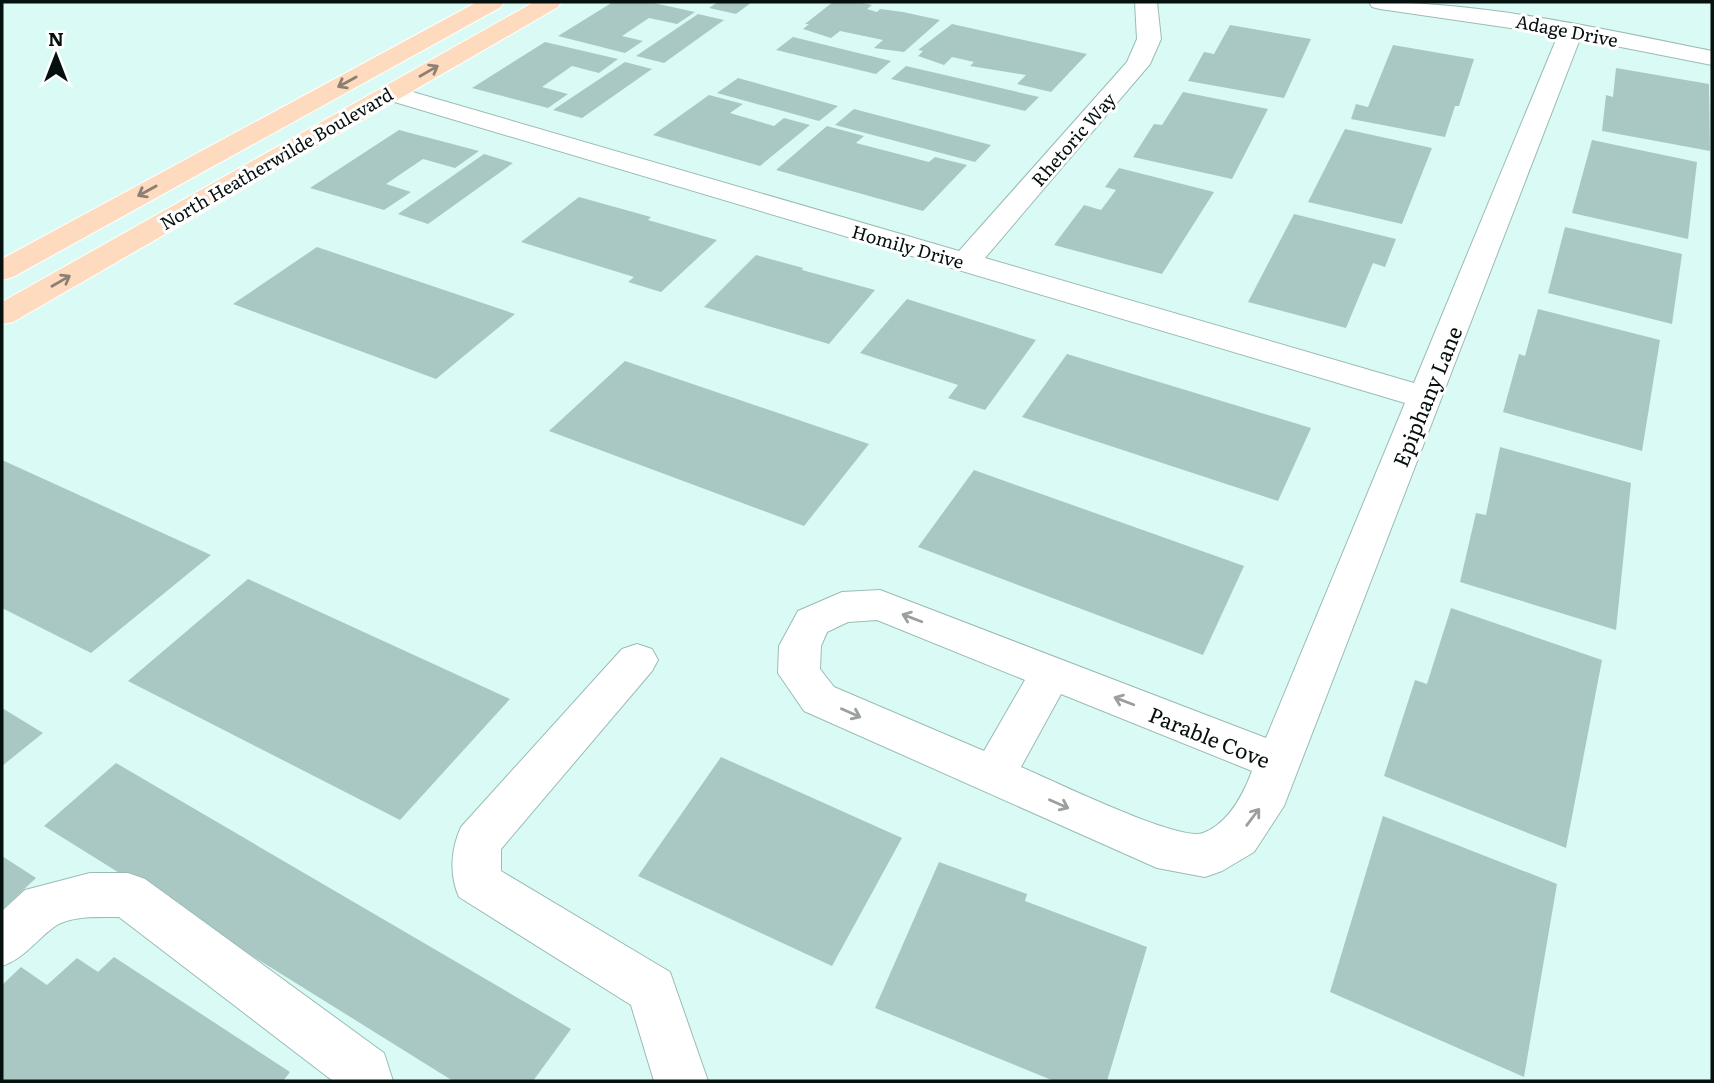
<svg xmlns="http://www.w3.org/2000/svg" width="1714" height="1083" viewBox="0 0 1714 1083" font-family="Literata,serif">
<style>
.building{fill:#a9c8c3}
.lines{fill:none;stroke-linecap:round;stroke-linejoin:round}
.minor-casing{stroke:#9bbbb5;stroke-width:2}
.major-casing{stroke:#fff;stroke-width:2}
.minor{fill:#fff;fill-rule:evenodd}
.major{fill:#fedabf;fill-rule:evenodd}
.oneway{stroke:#8e8070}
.oneway2{stroke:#9ba09f}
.labels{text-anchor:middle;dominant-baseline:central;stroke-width:6;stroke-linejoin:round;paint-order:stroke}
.far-street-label{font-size:18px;fill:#06110f;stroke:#fff}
.street-label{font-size:21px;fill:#06110f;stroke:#fff}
</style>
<rect width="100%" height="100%" fill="#dafbf5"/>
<!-- building -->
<g class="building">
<path d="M613 2H649L695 12 677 24 649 18 622 36 643 41 625 53 558 36Z"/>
<path d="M718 2H752L736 14 709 8Z"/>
<path d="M833 2H857L872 5 867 9 877 12 880 9 903 12 940 20 904 52 874 48 883 40 840 31 831 38 803 29 809 24H805Z"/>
<path d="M698 14 724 20 664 63 636 56Z"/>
<path d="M952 24 1087 54 1051 92 1017 84 1026 75 970 66 974 62 952 57 944 65 918 56 923 51 918 50Z"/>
<path d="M1230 25 1311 39 1284 98 1188 81 1204 52 1214 54Z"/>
<path d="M793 37 891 61 876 74 776 50Z"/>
<path d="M545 42 618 59 599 73 572 66 542 87 568 94 548 108 472 88Z"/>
<path d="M1393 45 1474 59 1459 106H1455L1445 137 1351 119 1356 104 1368 107Z"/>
<path d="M625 62 652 69 582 118 553 110Z"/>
<path d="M906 66 1039 97 1025 111 891 79Z"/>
<path d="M1616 68 1709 84 1710 151 1602 131 1606 95 1613 97Z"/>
<path d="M738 78 838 106 819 121 717 93Z"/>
<path d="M1183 92 1268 109 1232 179 1133 157 1154 124 1162 125Z"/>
<path d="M709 95 743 104 730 113 774 126 784 118 810 125 760 166 653 135Z"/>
<path d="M854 109 991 145 975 162 835 125Z"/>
<path d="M827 126 864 136 856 143 929 162 935 157 967 165 923 211 776 170Z"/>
<path d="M1345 129 1432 148 1402 224 1308 202Z"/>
<path d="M399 130 479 151 455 168 423 159 386 184 411 192 384 210 310 188Z"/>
<path d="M1592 140 1697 162 1688 239 1572 213Z"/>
<path d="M484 154 513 163 428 224 398 214Z"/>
<path d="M1119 168 1214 192 1162 274 1054 245 1084 205 1101 210 1116 190 1105 187Z"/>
<path d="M579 197 651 217 648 220 717 240 661 292 628 282 634 277 521 242Z"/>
<path d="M1294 214 1396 239 1385 267 1373 263 1346 328 1248 302Z"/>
<path d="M1565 227 1682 254 1672 324 1548 293Z"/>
<path d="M317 247 515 314 436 379 233 304Z"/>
<path d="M756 255 803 268 802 270 875 290 829 344 704 307Z"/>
<path d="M907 299 1036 340 985 410 948 398 958 385 860 353Z"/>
<path d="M1538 309 1660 340 1642 451 1503 412 1519 354 1525 356Z"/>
<path d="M1067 354 1311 428 1278 501 1022 417Z"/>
<path d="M625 361 869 444 804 526 549 431Z"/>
<path d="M1500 447 1631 483 1616 630 1460 582 1476 513 1486 515Z"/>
<path d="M2 460 211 555 91 653 2 608Z"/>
<path d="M974 470 1244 566 1203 655 918 547Z"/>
<path d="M248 579 510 699 400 820 128 681Z"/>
<path d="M1451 608 1602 660 1566 848 1384 776 1415 680 1427 684Z"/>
<path d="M2 708 43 733 2 766Z"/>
<path d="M721 757 902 838 832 966 638 876Z"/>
<path d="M116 763 571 1029 533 1081H453L44 826Z"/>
<path d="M1383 816 1557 884 1524 1077 1330 992Z"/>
<path d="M2 856 36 878 2 910Z"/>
<path d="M939 862 1027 894 1025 901 1147 947 1107 1081H1054L875 1008Z"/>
<path d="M114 957 290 1072 283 1081H2V985L21 967 47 985 77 958 98 972Z"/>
</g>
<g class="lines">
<defs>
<g id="minor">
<path d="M1135 2H1157L1161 39 1150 64 985 258 1414 383 1558 35 1380 9 1372 7 1369 2C1485 2 1598 28 1712 51V65L1580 39 1284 806 1254 852 1222 871 1205 877 1157 868 804 711 778 673 779 646 798 611 842 592 880 590 1266 738 1405 403 381 98 377 93 381 88H399L959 251 1127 62 1137 39ZM877 620 1025 680 984 751 834 687 820 669 821 646 827 632 848 622ZM1061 694 1252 771C1243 795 1229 823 1203 833 1178 842 1052 780 1021 767Z"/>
<path d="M637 644 652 649 658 660 652 671 501 849V871L670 972 708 1081H654L631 1005 459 897C449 875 451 849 461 827L622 649Z"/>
<path d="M90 873H128L145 879 384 1053 393 1081H333L119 917C100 917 70 915 54 927 35 941 25 958 2 966V911L25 890Z"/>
</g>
<g id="major">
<path d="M477 2H504L501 7 13 277 2 280V259Z"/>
<path d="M534 2H561L558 7 13 322 2 324V302Z"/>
</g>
</defs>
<!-- minor casing -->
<use href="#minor" class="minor-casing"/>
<!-- major casing -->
<use href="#major" class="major-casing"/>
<!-- minor -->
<use href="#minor" class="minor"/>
<!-- major -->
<use href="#major" class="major"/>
</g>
<!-- one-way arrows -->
<defs><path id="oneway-shaft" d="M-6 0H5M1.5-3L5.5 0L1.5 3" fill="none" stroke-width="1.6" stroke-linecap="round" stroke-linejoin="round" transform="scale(1.75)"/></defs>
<g class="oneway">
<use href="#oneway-shaft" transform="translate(429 71) rotate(-30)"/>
<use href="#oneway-shaft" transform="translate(347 82) rotate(151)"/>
<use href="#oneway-shaft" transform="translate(147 191) rotate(151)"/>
<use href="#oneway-shaft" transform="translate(61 281) rotate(-30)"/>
</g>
<g class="oneway2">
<use href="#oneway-shaft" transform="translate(912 618) rotate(-159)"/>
<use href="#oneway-shaft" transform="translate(1124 701) rotate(-159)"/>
<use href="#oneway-shaft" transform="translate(851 713) rotate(24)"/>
<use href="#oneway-shaft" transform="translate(1059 804) rotate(24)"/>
<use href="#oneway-shaft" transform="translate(1253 817) rotate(-53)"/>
</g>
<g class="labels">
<!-- far-street labels -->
<g class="far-street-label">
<text transform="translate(1567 30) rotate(11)">Adage Drive</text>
<text transform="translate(1073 139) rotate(-49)">Rhetoric Way</text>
<text transform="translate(276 158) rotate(-30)">North Heatherwilde Boulevard</text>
<text transform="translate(908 246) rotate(16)">Homily Drive</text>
</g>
<!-- street labels -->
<g class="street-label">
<text transform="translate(1426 396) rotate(-68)">Epiphany Lane</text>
<text transform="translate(1210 736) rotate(22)">Parable Cove</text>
</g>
</g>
<!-- border -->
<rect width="1714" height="1083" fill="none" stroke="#06110f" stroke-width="7"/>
<!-- north arrow -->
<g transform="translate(56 56)" stroke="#ffffff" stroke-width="5" paint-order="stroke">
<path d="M0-5L12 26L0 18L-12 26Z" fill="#06110f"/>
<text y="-10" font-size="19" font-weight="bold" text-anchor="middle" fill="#06110f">N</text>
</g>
</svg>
